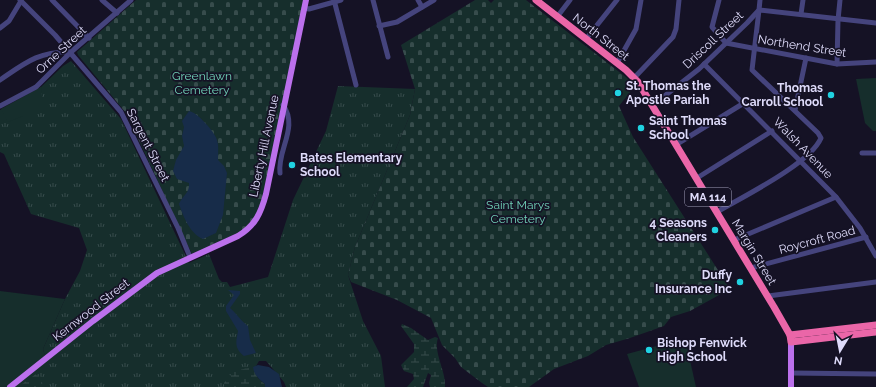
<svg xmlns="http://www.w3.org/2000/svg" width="876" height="387" viewBox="0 0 876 387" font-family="Raleway,sans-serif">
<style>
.grass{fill:url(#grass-tufts)}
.wetland{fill:url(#wetland-marsh)}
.cemetery{fill:url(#cemetery-stones)}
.green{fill:#162e2c}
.water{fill:#172c49}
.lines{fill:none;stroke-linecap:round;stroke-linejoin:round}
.minor{stroke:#45447d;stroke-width:5}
.major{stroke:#bb70ec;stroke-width:6}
.highway{stroke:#ea66a8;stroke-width:7}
.poi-dot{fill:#20d2e1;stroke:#151225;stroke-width:1.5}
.labels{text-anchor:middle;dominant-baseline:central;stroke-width:3.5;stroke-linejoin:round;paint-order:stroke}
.shield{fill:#151225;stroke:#a29fba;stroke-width:1}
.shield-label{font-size:11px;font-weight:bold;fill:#dedbfa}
.street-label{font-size:12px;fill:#dedbfa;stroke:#151225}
.park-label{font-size:12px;fill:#70d1b7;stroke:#151225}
.poi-label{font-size:12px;font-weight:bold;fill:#dedbfa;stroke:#151225;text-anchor:start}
</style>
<defs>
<pattern id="grass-tufts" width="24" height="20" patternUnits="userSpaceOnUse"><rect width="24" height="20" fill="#162e2c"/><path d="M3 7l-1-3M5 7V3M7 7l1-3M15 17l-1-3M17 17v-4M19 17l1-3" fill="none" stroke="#374c4c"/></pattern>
<pattern id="wetland-marsh" width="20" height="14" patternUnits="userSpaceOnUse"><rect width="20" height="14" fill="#162e2c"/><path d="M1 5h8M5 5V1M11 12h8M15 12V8" fill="none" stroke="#374c4c"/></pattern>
<pattern id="cemetery-stones" width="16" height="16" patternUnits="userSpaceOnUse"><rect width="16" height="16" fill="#162e2c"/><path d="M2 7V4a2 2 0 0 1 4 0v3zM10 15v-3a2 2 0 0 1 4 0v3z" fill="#374c4c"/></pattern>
</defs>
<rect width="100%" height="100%" fill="#151225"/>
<!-- grass -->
<path class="grass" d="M71 61 121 119 189 263 209 254 219 279 222 282H227L230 287 268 277 293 200 326 131 338 86 415 89 410 115 355 247 348 275 363 321 381 356 385 387H286L284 382 266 361H259L256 366 255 387H7L45 356 43 349 65 299 80 271 87 250 79 228 31 214 4 154 0 152V110L41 87 63 66Z"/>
<!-- wetland -->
<g class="wetland">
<path d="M402 324 411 328 428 340 435 337 438 338C433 352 446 371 445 387H430L429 383 431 375 428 373 423 387H407L414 379 413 374 404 371 401 365 414 352V344L401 326Z"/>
<path d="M253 367 258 378 265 384V387H224V383L234 371Z"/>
<path d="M36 374 41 377 43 387H18Z"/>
</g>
<!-- cemetery -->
<g class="cemetery">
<path d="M136 0H304L260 210 253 222 242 231 192 254 126 113 78 55 77 52Z"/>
<path d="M475 0H488L491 3 494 0H526L627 78 634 87 619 106 633 137 730 289 690 311 671 317 664 326 630 338 606 345 588 356 554 369 529 387H488L482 383 461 367 455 358 442 345 431 318 397 300 351 282 348 275 355 247 410 115 415 89 401 45Z"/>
</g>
<!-- green -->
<g class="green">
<path d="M876 78V131H873L865 123 856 79Z"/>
<path d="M41 87 42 97 23 116 8 122 1 109Z"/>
<path d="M0 291 65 299 43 349 45 356 7 387H0Z"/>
<path d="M679 340 687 347 696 387H639L627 354Z"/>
</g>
<!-- water -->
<g class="water">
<path d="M189 111C197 112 215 132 217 140 219 146 218 154 218 160L224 166 227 173 223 215 216 233 203 239C190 234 183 216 179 204 182 196 190 193 189 183L177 179 173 171 176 160 184 146 182 136 184 127 182 121Z"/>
<path d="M228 290 240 291V294L230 308C237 314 240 320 248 326L250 340 256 353 244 356C234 348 236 342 238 331L226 311V306L234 295Z"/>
<path d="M258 365 269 367 279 374 282 387H265V384C259 379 254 375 253 367Z"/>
</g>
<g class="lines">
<!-- minor -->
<g class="minor">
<path d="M20 0 55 35 121 112 178 228 190 257"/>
<path d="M52 0 89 38"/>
<path d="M102 0 117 13"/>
<path d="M334 0 356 85"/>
<path d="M373 0 388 57"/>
<path d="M418 0 422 7"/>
<path d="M719 0 712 27 726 43 837 64 876 62"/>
<path d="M304 8 309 9 341 0"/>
<path d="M801 14 803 0"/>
<path d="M557 17 570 0"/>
<path d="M379 26 397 22 434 0"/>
<path d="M0 28 9 21 21 1"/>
<path d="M586 39 617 0"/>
<path d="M617 63 636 29 641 0"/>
<path d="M704 64 836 197 860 228 876 256"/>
<path d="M837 64 838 20 840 0"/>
<path d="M634 78 673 37 676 29 679 0"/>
<path d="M0 80C25 63 39 51 71 52"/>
<path d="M653 105 699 69 747 23 759 10 760 0"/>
<path d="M0 106 36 87 71 52 131 0"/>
<path d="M795 110 806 58"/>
<path d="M677 144 744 103"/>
<path d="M862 153H876"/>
<path d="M280 173C277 150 299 127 283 105"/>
<path d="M697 178 772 131"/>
<path d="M717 212C742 197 810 164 821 138L818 133 752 70 759 10 876 23"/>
<path d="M734 240 836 197"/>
<path d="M751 268 866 237"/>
<path d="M768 296 876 282"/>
<path d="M791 373 876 374"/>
</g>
<!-- major -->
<g class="major">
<path d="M10 387 93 321 157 273 238 236C255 226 261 213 266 194L306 0"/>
<path d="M791 387V342"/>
</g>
<!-- highway -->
<g class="highway">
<path d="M536 0 626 70 638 82 774 307 790 335 791 342 876 332"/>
<path d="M790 335 876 325"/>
</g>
</g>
<!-- markers -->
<g class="poi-dot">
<circle cx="618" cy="93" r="4"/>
<circle cx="831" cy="95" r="4"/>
<circle cx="641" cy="128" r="4"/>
<circle cx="292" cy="165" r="4"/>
<circle cx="715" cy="230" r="4"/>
<circle cx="740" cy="282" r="4"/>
<circle cx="649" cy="350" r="4"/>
</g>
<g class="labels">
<!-- shield labels -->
<rect class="shield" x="685" y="188" width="46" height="18" rx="3"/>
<g class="shield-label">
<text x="708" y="197">MA 114</text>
</g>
<!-- street labels -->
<g class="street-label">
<text transform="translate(601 37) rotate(38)">North Street</text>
<text transform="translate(713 40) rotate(-43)">Driscoll Street</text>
<text transform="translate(802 46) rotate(9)">Northend Street</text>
<text transform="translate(61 50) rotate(-43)">Orne Street</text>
<text transform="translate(148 145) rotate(63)">Sargent Street</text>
<text transform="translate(264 146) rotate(-78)">Liberty Hill Avenue</text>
<text transform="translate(803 148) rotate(46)">Walsh Avenue</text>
<text transform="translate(817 240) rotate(-15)">Roycroft Road</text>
<text transform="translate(754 252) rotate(59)">Margin Street</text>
<text transform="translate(91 310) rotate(-38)">Kernwood Street</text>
</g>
<!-- park labels -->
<g class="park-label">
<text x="202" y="76">Greenlawn<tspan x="202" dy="14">Cemetery</tspan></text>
<text x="518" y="205">Saint Marys<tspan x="518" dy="14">Cemetery</tspan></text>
</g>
<!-- poi labels -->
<g class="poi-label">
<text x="626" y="86">St. Thomas the<tspan x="626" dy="14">Apostle Pariah</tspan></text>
<text x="823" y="88" text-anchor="end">Thomas<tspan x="823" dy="14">Carroll School</tspan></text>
<text x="649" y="121">Saint Thomas<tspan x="649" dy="14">School</tspan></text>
<text x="300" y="158">Bates Elementary<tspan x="300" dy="14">School</tspan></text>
<text x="707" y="223" text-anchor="end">4 Seasons<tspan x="707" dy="14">Cleaners</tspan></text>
<text x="732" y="275" text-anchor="end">Duffy<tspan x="732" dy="14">Insurance Inc</tspan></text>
<text x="657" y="343">Bishop Fenwick<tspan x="657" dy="14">High School</tspan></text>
</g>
</g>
<!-- north arrow -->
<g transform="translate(840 351) rotate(190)" stroke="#151225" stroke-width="3" paint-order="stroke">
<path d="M0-3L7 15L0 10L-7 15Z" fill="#dedbfa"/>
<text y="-6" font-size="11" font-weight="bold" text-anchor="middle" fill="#dedbfa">N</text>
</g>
</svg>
